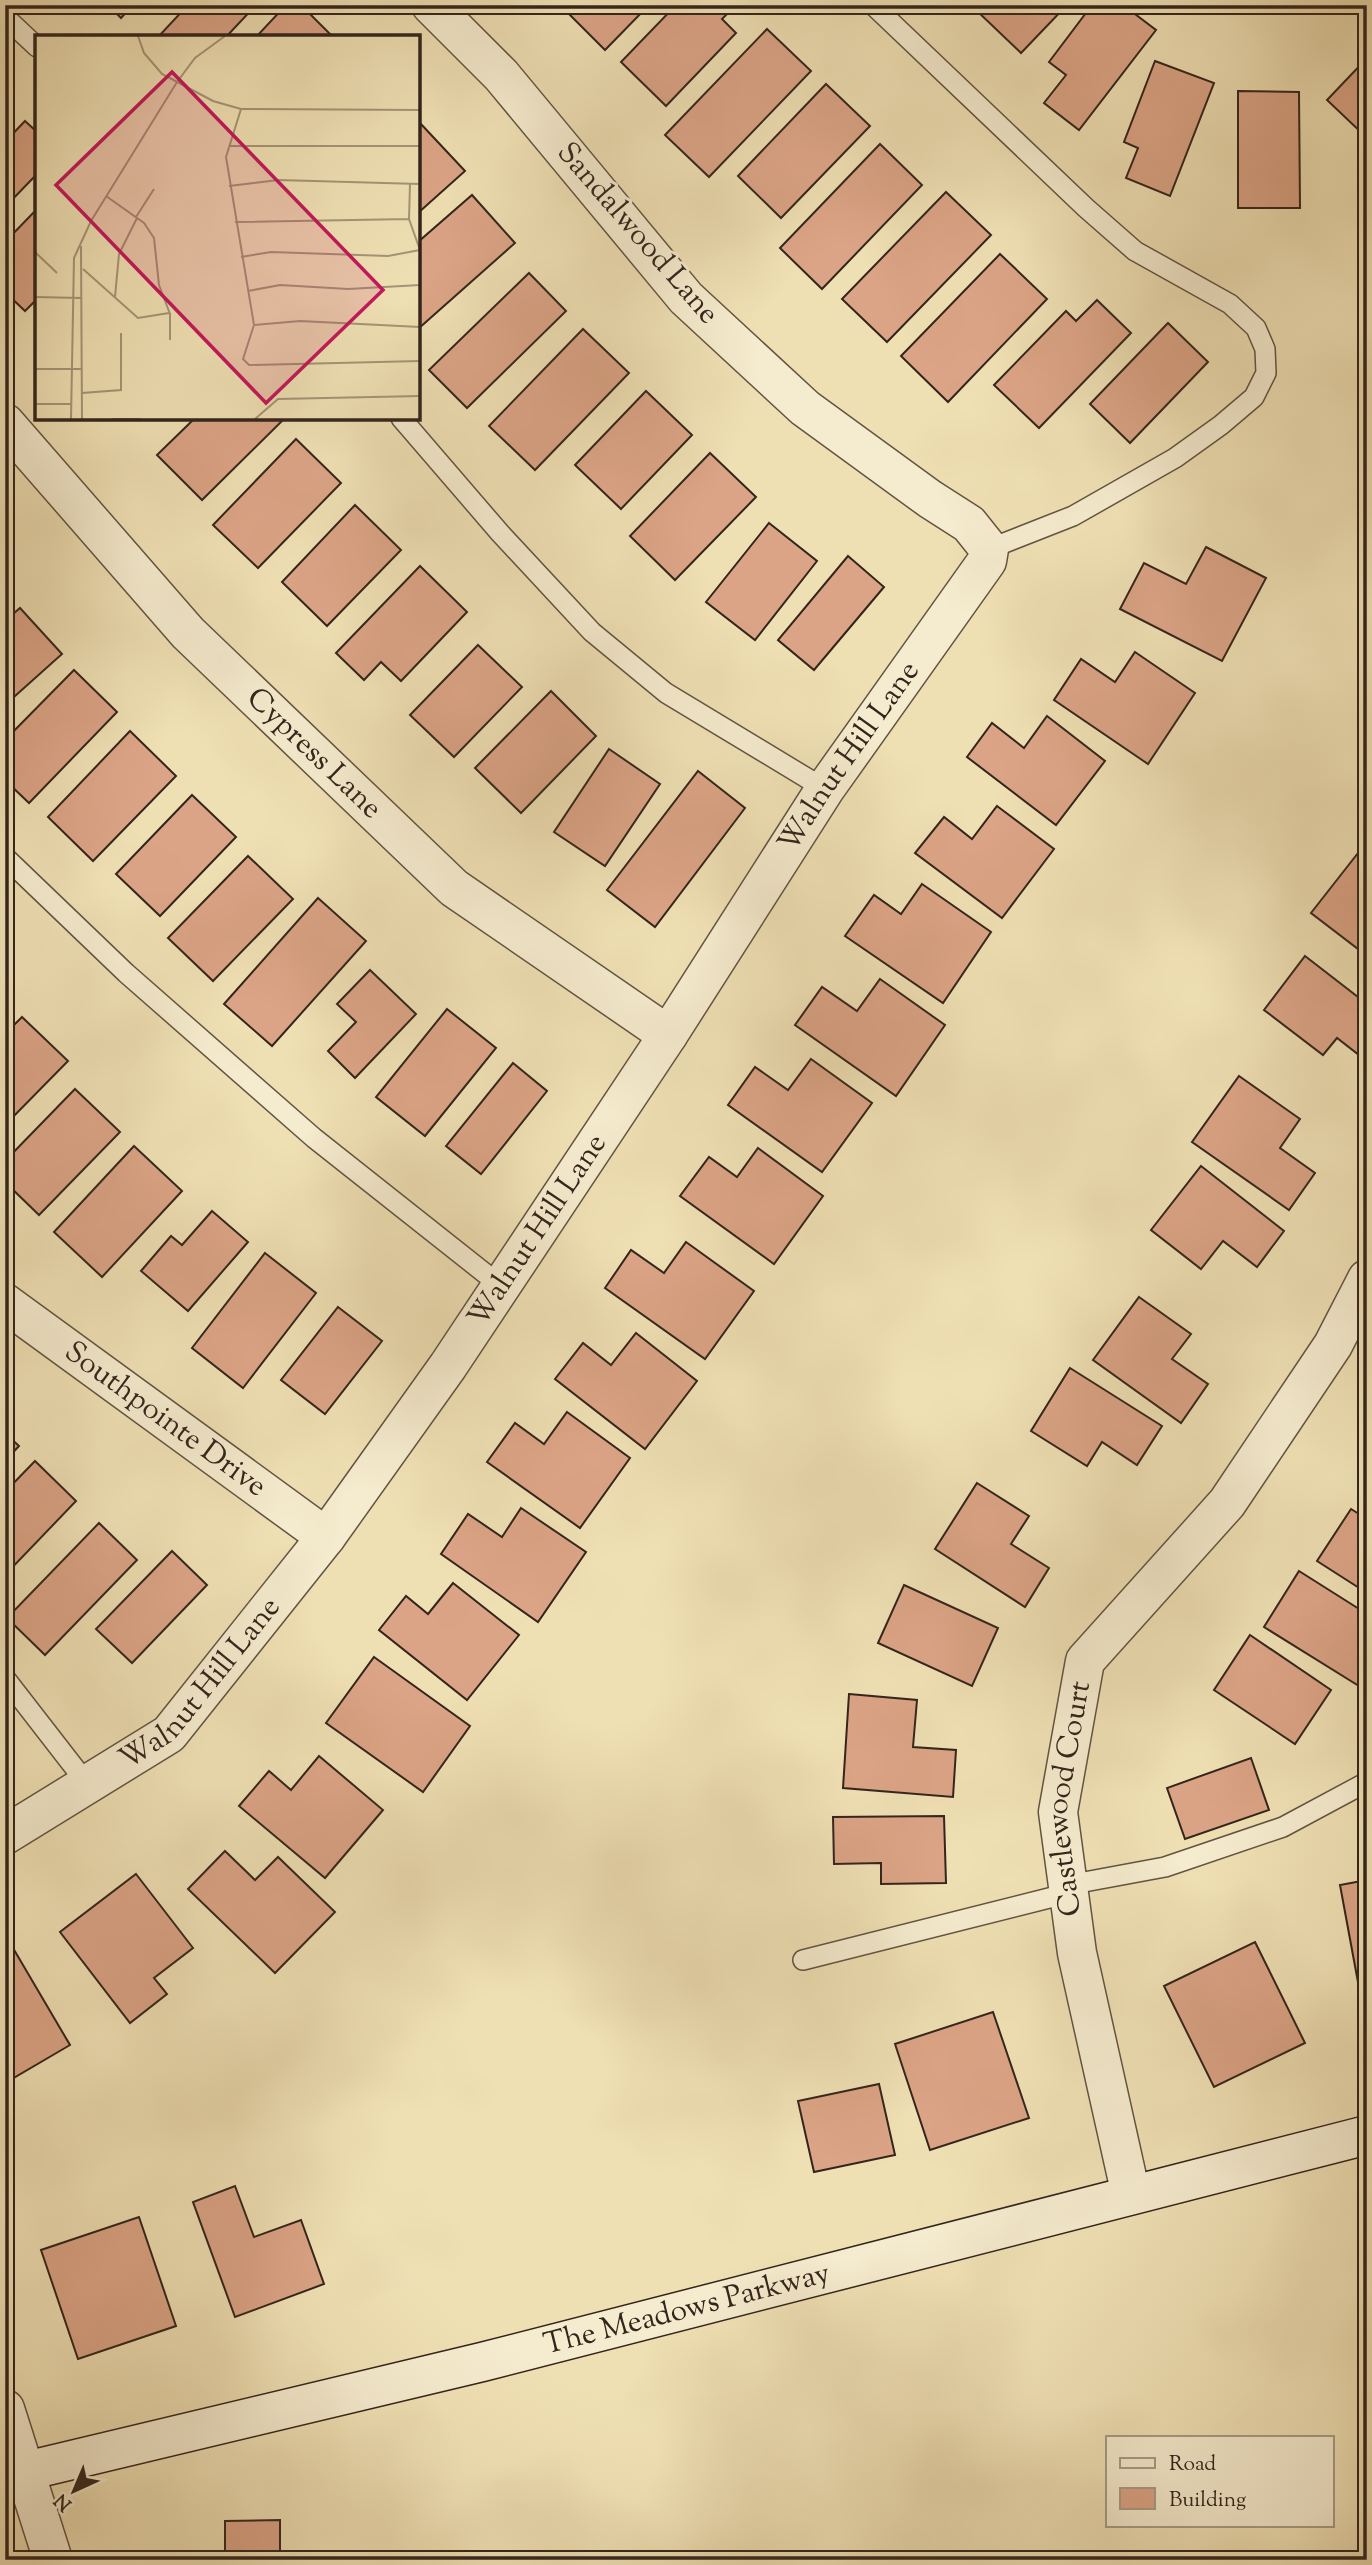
<svg xmlns="http://www.w3.org/2000/svg" width="1372" height="2565" viewBox="0 0 1372 2565" font-family="'Sorts Mill Goudy',serif">
<style>
.building{fill:#dba486;stroke:#33251c;stroke-width:2}
.lines{fill:none;stroke-linecap:round;stroke-linejoin:round}
.lane-casing{stroke:#625442;stroke-width:22}
.street-casing{stroke:#625442;stroke-width:41}
.secondary-casing{stroke:#33251c;stroke-width:41}
.lane{stroke:#f5ebce;stroke-width:19}
.street{stroke:#f5ebce;stroke-width:38}
.secondary{stroke:#f5ebce;stroke-width:38}
.labels{text-anchor:middle;dominant-baseline:central;stroke-width:6;stroke-linejoin:round;paint-order:stroke}
.street-label{font-size:30px;fill:#33251c;stroke:#f5ebce}
.inset-road{fill:none;stroke:#a49577;stroke-width:2}
.view{fill:#c2185b;fill-opacity:0.15;stroke:#c2185b;stroke-width:3.5}
.inset-edge{fill:none;stroke:#33251c;stroke-width:3.5}
</style>
<rect width="100%" height="100%" fill="#efe0b4"/>
<filter id="stains"><feTurbulence type="fractalNoise" baseFrequency=".00286" numOctaves="4"/><feColorMatrix values="0 0 0 0 .2 0 0 0 0 .09 0 0 0 0 .02 0 0 0 .5 -.17"/></filter>
<radialGradient id="worn" r=".72"><stop offset=".6" stop-color="#630" stop-opacity="0"/><stop offset="1" stop-color="#630" stop-opacity=".3"/></radialGradient>
<!-- building -->
<g class="building">
<path d="M108 5H133L121 18Z"/>
<path d="M188 5H256L226 37H158Z"/>
<path d="M286 5H301L333 37H256Z"/>
<path d="M560 5H649L605 50Z"/>
<path d="M676 5H736L722 19 736 33 666 106 621 62Z"/>
<path d="M981 5H1067L1021 53 976 10Z"/>
<path d="M1092 5H1123L1156 30 1079 130 1044 103 1066 75 1049 62Z"/>
<path d="M767 29 811 71 709 177 665 135Z"/>
<path d="M1367 58V138L1327 100Z"/>
<path d="M1155 61 1214 83 1170 196 1126 178 1138 148 1124 142Z"/>
<path d="M826 84 870 126 781 218 738 176Z"/>
<path d="M1238 91 1299 92 1300 208H1238Z"/>
<path d="M25 121 37 132V174L5 207V142Z"/>
<path d="M420 123 465 171 418 213V125Z"/>
<path d="M880 144 922 185 822 289 780 248Z"/>
<path d="M946 192 991 235 887 342 842 299Z"/>
<path d="M472 195 515 243 418 329V242Z"/>
<path d="M37 209V299L25 311 5 292V242Z"/>
<path d="M1000 254 1047 299 948 402 901 356Z"/>
<path d="M529 273 566 311 467 408 429 370Z"/>
<path d="M1097 300 1131 333 1039 428 994 385 1066 311 1076 321Z"/>
<path d="M1168 323 1208 362 1130 443 1090 404Z"/>
<path d="M583 329 629 373 535 470 489 426Z"/>
<path d="M646 391 692 435 621 509 575 465Z"/>
<path d="M195 418H285L202 500 157 455Z"/>
<path d="M296 439 341 483 258 568 213 525Z"/>
<path d="M710 453 756 497 675 580 630 536Z"/>
<path d="M355 505 401 550 327 626 282 582Z"/>
<path d="M769 523 817 561 755 640 706 602Z"/>
<path d="M1206 547 1266 578 1222 661 1120 609 1144 563 1186 584Z"/>
<path d="M848 556 884 587 814 670 778 640Z"/>
<path d="M420 566 467 612 401 681 381 662 364 680 336 653Z"/>
<path d="M20 608 62 654 5 705V621Z"/>
<path d="M478 645 522 687 454 757 410 715Z"/>
<path d="M1135 652 1195 693 1148 764 1054 700 1081 659 1115 682Z"/>
<path d="M74 670 117 712 29 803 5 780V740Z"/>
<path d="M551 691 596 736 521 813 475 768Z"/>
<path d="M1047 716 1105 761 1056 825 967 757 992 723 1024 748Z"/>
<path d="M130 731 176 776 93 861 48 817Z"/>
<path d="M609 749 660 784 605 866 554 832Z"/>
<path d="M698 771 745 808 655 927 607 890Z"/>
<path d="M192 795 236 837 160 916 116 874Z"/>
<path d="M997 806 1054 849 1002 918 915 853 944 817 972 839Z"/>
<path d="M1358 853 1367 859V946L1362 952 1311 913Z"/>
<path d="M248 856 293 899 213 981 168 938Z"/>
<path d="M922 884 991 932 943 1003 845 936 874 895 901 914Z"/>
<path d="M318 898 366 941 272 1046 224 1004Z"/>
<path d="M1305 956 1367 1004V1045L1359 1055 1337 1038 1323 1055 1264 1010Z"/>
<path d="M370 970 416 1014 355 1078 328 1051 356 1022 337 1004Z"/>
<path d="M880 979 945 1025 896 1096 795 1025 822 987 857 1011Z"/>
<path d="M447 1009 496 1048 425 1136 376 1097Z"/>
<path d="M22 1017 68 1061 5 1125V1034Z"/>
<path d="M811 1059 872 1103 822 1172 728 1105 755 1067 788 1090Z"/>
<path d="M513 1063 547 1091 481 1174 446 1146Z"/>
<path d="M1239 1076 1300 1119 1280 1148 1315 1173 1289 1210 1192 1142Z"/>
<path d="M75 1089 120 1132 39 1215 5 1182V1161Z"/>
<path d="M134 1146 182 1191 102 1277 54 1232Z"/>
<path d="M758 1148 823 1196 774 1264 680 1196 709 1157 737 1177Z"/>
<path d="M1201 1166 1284 1231 1257 1267 1223 1241 1201 1269 1151 1230Z"/>
<path d="M212 1211 248 1242 188 1311 141 1271 171 1236 182 1245Z"/>
<path d="M686 1242 754 1291 705 1359 605 1288 631 1250 664 1273Z"/>
<path d="M265 1253 316 1293 243 1388 192 1348Z"/>
<path d="M1139 1297 1191 1334 1172 1359 1208 1384 1181 1423 1093 1360Z"/>
<path d="M338 1307 382 1341 325 1414 281 1380Z"/>
<path d="M636 1333 697 1381 645 1449 555 1379 583 1343 611 1365Z"/>
<path d="M1070 1368 1162 1426 1137 1465 1102 1442 1087 1466 1031 1431Z"/>
<path d="M567 1412 630 1458 580 1528 487 1462 515 1423 544 1444Z"/>
<path d="M5 1433 19 1446 5 1461Z"/>
<path d="M35 1461 76 1501 5 1575V1492Z"/>
<path d="M977 1483 1029 1516 1011 1544 1049 1568 1025 1607 935 1549Z"/>
<path d="M521 1508 586 1552 538 1622 441 1554 468 1514 502 1537Z"/>
<path d="M1351 1509 1367 1519V1593L1317 1561Z"/>
<path d="M99 1523 137 1560 45 1655 7 1618Z"/>
<path d="M172 1551 207 1585 132 1663 96 1629Z"/>
<path d="M1299 1571 1367 1614V1691L1264 1627Z"/>
<path d="M453 1583 519 1635 467 1700 379 1630 406 1596 428 1614Z"/>
<path d="M904 1585 998 1628 972 1686 878 1643Z"/>
<path d="M1250 1635 1331 1690 1295 1744 1214 1690Z"/>
<path d="M374 1657 470 1726 423 1792 326 1723Z"/>
<path d="M849 1694 917 1700 913 1747 956 1750 953 1797 843 1788Z"/>
<path d="M319 1756 383 1810 325 1878 239 1806 269 1771 291 1790Z"/>
<path d="M1251 1758 1269 1810 1185 1839 1167 1788Z"/>
<path d="M944 1816 946 1883 881 1884V1863L834 1864 833 1817Z"/>
<path d="M225 1851 255 1880 278 1857 335 1912 275 1973 188 1889Z"/>
<path d="M136 1874 193 1948 154 1978 167 1994 130 2023 60 1932Z"/>
<path d="M1367 1880V1992L1360 1993 1340 1885Z"/>
<path d="M1255 1942 1305 2043 1214 2087 1164 1986Z"/>
<path d="M13 1948 70 2045 5 2083V1953Z"/>
<path d="M993 2012 1029 2118 930 2150 895 2044Z"/>
<path d="M879 2084 895 2155 814 2172 798 2101Z"/>
<path d="M235 2186 254 2237 301 2220 324 2284 235 2317 193 2202Z"/>
<path d="M139 2217 176 2326 78 2359 41 2250Z"/>
<path d="M280 2520V2560H225V2521Z"/>
</g>
<g class="lines">
<defs>
<g id="lane">
<path d="M873 5 1086 208 1135 251 1230 304 1256 328 1265 349 1266 373 1254 397 1221 425 1175 458 1073 516 989 549"/>
<path d="M5 17 37 47"/>
<path d="M401 418 500 533 592 632 666 693 825 789"/>
<path d="M5 857 126 973 314 1138 501 1286"/>
<path d="M5 1678 88 1785"/>
<path d="M1068 1885 1165 1867 1283 1827 1367 1782"/>
<path d="M803 1960 1069 1893"/>
</g>
<g id="street">
<path id="s1" d="M5 423 188 633 454 888 668 1035"/>
<path id="s2" d="M5 1303 326 1537"/>
<path id="s3" d="M5 1835 169 1734 326 1537 448 1366 668 1035 825 789 987 561 989 549 969 524 930 499 805 408 686 298 501 75 431 5"/>
<path id="s4" d="M1131 2195 1077 1953 1058 1812 1085 1661 1227 1503 1333 1345 1367 1279"/>
<path d="M5 2409 53 2560"/>
</g>
<g id="secondary">
<path id="s5" d="M5 2476 482 2362 1367 2135"/>
</g>
</defs>
<!-- lane casing -->
<use href="#lane" class="lane-casing"/>
<!-- street casing -->
<use href="#street" class="street-casing"/>
<!-- secondary casing -->
<use href="#secondary" class="secondary-casing"/>
<!-- lane -->
<use href="#lane" class="lane"/>
<!-- street -->
<use href="#street" class="street"/>
<!-- secondary -->
<use href="#secondary" class="secondary"/>
</g>
<g class="labels">
<!-- street labels -->
<g class="street-label">
<text transform="translate(637 234) rotate(49)">Sandalwood Lane</text>
<text stroke="none"><textPath href="#s1" startOffset="453">Cypress Lane</textPath></text>
<text stroke="none"><textPath href="#s3" startOffset="1384">Walnut Hill Lane</textPath></text>
<text stroke="none"><textPath href="#s3" startOffset="817">Walnut Hill Lane</textPath></text>
<text stroke="none"><textPath href="#s2" startOffset="198">Southpointe Drive</textPath></text>
<text stroke="none"><textPath href="#s3" startOffset="250">Walnut Hill Lane</textPath></text>
<text stroke="none"><textPath href="#s4" startOffset="404">Castlewood Court</textPath></text>
<text stroke="none"><textPath href="#s5" startOffset="702">The Meadows Parkway</textPath></text>
</g>
</g>
<!-- overview -->
<g transform="translate(35 35)">
<rect width="385" height="385" fill="#efe0b4"/>
<path class="inset-road" d="M103 1 109 18 127 39 178 66 206 74 385 75M206 74 191 122 219 290M194 111H385M375 149 374 184 385 215M194 151 243 145 385 149M71 161 109 188 119 203 124 250 135 279V305M101 182 119 154M200 187 374 184M46 211 47 384M0 217 22 238M206 222 236 217 353 221 385 215M48 234 103 283 134 278M213 256 245 250 313 254 385 250M0 262 46 263M80 262 84 219 102 183M219 290 208 324 214 330 385 326M219 290 265 286 385 292M0 334H47M47 358 86 355V298M0 369H36M36 384 39 223 56 186 142 47 160 23 190 1M77 384H106M220 384 243 364 385 361"/>
<path class="view" d="M137 37 348 255 231 368 21 150Z"/>
<rect width="385" height="385" class="inset-edge"/>
</g>
<!-- margin -->
<rect width="1372" height="2565" fill="none" stroke="#efe0b4" stroke-width="28"/>
<rect x="7" y="7" width="1358" height="2551" fill="none" stroke="#33251c" stroke-width="3.5"/>
<rect x="14" y="14" width="1344" height="2537" fill="none" stroke="#33251c" stroke-width="2"/>
<!-- legend -->
<rect x="1106" y="2436" width="228" height="91" fill="#f5ebce" stroke="#a79c87" stroke-width="2"/>
<rect x="1120" y="2458" width="35" height="10" fill="#f5ebce" stroke="#a79c87" stroke-width="2"/>
<text x="1169" y="2470" font-size="21" fill="#33251c">Road</text>
<rect x="1120" y="2488" width="35" height="21" fill="#dba486" stroke="#a79c87" stroke-width="2"/>
<text x="1169" y="2506" font-size="21" fill="#33251c">Building</text>
<!-- north arrow -->
<g transform="translate(74 2491) rotate(224)" stroke="#f5ebce" stroke-width="5" paint-order="stroke">
<path d="M0-5L12 26L0 18L-12 26Z" fill="#33251c"/>
<text y="-10" font-size="19" font-weight="bold" text-anchor="middle" fill="#33251c">N</text>
</g>
<rect width="100%" height="100%" filter="url(#stains)"/>
<rect width="100%" height="100%" fill="url(#worn)"/>
</svg>
